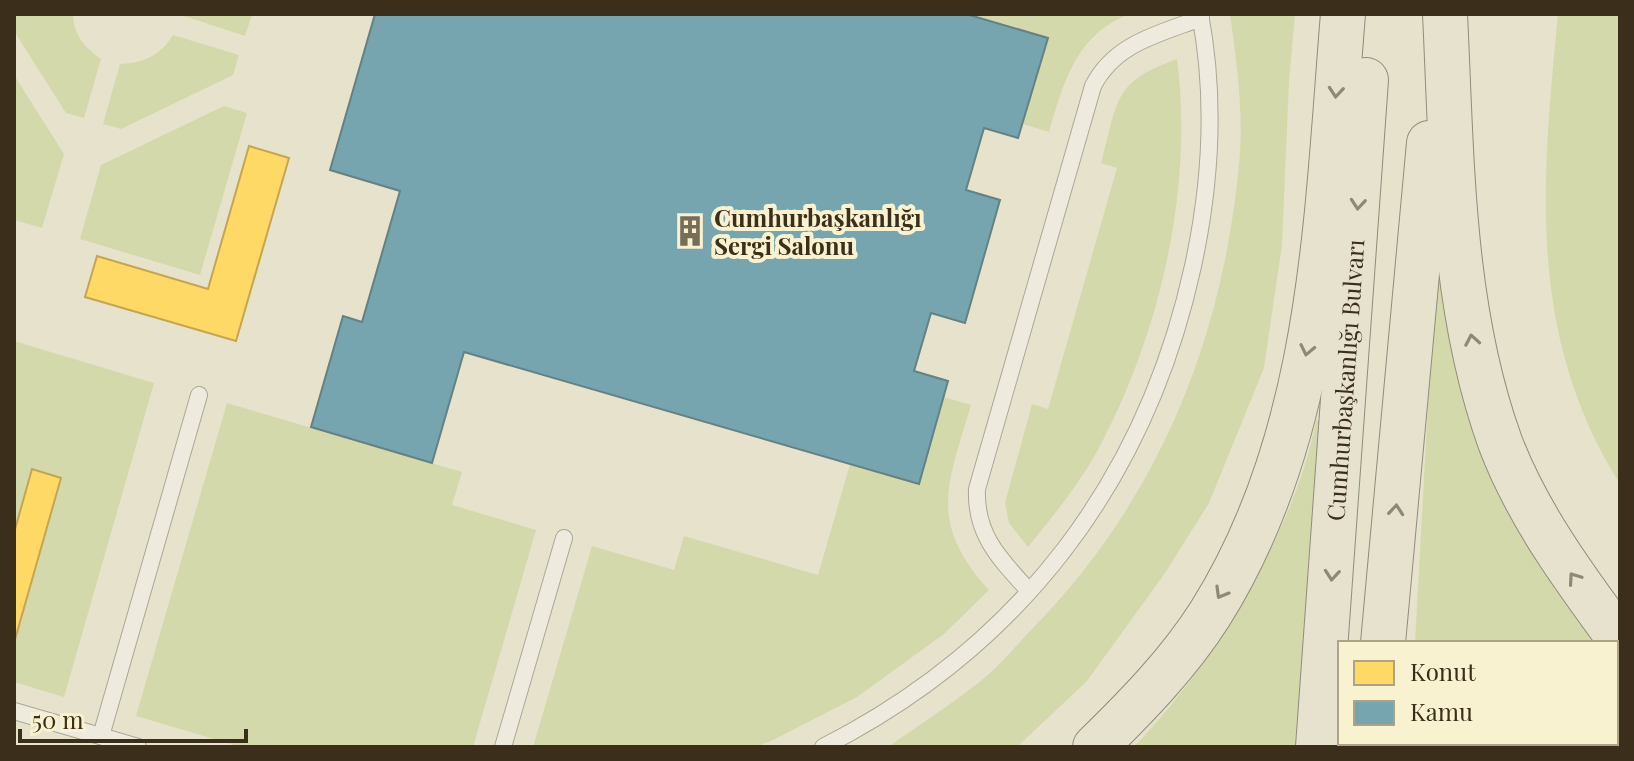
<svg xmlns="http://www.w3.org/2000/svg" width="1634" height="761" viewBox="0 0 1634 761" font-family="'Playfair Display',serif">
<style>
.green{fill:#d4d9ac}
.homes{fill:#ffd966;stroke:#c4a650;stroke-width:2}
.public{fill:#76a5af;stroke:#648183;stroke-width:2}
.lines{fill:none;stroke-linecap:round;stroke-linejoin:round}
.lane-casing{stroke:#aca695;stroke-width:18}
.primary-casing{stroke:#918b7b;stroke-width:46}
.lane{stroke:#eeebde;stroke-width:16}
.primary{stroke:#e6e2ce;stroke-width:44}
.oneway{stroke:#908874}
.labels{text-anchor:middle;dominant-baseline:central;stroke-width:8;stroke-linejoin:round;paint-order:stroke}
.poi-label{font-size:24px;font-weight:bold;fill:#3b2e1b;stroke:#f9f2d0;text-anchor:start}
.street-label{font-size:24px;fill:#3b2e1b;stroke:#f9f2d0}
</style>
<rect width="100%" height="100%" fill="#e7e2cb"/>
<!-- green -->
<g class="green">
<path d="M14 14H73C73 34 85 48 101 59L84 118 66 113 14 31Z"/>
<path d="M178 14H251L252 15 245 36Z"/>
<path d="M966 14H1130C1076 34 1064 82 1049 132L1023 124 1047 38Z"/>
<path d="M1230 14H1295L1289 82 1282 245 1264 368 1209 503 1165 573 1087 681 1017 747H888C919 725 952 704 982 680 999 666 1014 648 1029 632 1156 504 1222 344 1239 165 1244 115 1237 64 1230 14Z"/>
<path d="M1558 14H1620V484C1526 335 1542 180 1558 14Z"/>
<path d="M173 35 239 55 233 75 121 129 103 124 120 64C143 63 160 56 173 35Z"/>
<path d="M1177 59C1194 188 1160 333 1099 448 1080 483 1054 515 1028 547L1009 523 1005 503 1032 404 1048 409 1117 168 1101 163C1119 100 1111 83 1177 59Z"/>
<path d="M14 75 64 154 42 228 14 220Z"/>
<path d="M224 106 247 113 200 275 80 239 101 165Z"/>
<path d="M1438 220 1596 643H1415Z"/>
<path d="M14 341 154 383 64 697 14 682V643L32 470 14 533Z"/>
<path d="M944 397 971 405C948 484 927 522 989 590L944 634 857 697 769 742 754 747H533L592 546 674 570 684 536 818 575 850 464 918 484Z"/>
<path d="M227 403 462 472 452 505 536 530 473 747H241L136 716Z"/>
<path d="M1326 416 1309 747H1134C1212 666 1295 531 1316 421Z"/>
<path d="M1616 667 1620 672V747H1410V743H1616Z"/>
</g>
<!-- homes -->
<g class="homes">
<path d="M249 146 289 158 236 341 85 297 97 256 208 289Z"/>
<path d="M32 469 61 478 14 643V533Z"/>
</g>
<!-- public -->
<path class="public" d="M375 14H966L1048 38 1018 138 984 128 966 190 1000 200 965 323 931 313 914 371 948 381 919 484 464 352 432 463 311 427 343 316 362 322 400 191 330 170Z"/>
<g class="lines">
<defs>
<g id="lane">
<path d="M1029 591C1000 559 975 535 977 489L1093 86C1115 43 1159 34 1201 18"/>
<path d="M14 711 138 747"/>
<path d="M101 736 199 395"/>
<path d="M503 747 564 538"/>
<path d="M823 747C1020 647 1146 481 1193 266 1211 183 1216 98 1200 14"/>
</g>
<g id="primary">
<path d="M1445 14C1452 157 1451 306 1500 442 1527 514 1575 579 1620 640"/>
<path d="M1383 643 1429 143"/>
<path d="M1095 747C1136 707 1179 663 1210 614 1323 435 1326 218 1343 14"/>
<path id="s1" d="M1318 747 1366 80"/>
<path d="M1374 747V743"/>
</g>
</defs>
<!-- lane casing -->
<use href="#lane" class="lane-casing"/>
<!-- primary casing -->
<use href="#primary" class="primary-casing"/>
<!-- lane -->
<use href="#lane" class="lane"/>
<!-- primary -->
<use href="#primary" class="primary"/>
</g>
<!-- one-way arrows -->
<defs><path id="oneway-chevron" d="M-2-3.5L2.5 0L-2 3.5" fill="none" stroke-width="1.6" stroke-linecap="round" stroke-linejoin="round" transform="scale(2)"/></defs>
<g class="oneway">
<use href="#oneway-chevron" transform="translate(1336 92) rotate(95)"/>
<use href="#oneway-chevron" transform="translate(1358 204) rotate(95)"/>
<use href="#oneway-chevron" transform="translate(1472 340) rotate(-100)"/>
<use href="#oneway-chevron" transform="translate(1307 350) rotate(102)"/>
<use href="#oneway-chevron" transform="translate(1396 510) rotate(-85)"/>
<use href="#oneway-chevron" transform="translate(1332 575) rotate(95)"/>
<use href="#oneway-chevron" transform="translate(1574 578) rotate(-125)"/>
<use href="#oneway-chevron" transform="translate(1221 593) rotate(120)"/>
</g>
<!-- icons -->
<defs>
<symbol id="building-bare" viewBox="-9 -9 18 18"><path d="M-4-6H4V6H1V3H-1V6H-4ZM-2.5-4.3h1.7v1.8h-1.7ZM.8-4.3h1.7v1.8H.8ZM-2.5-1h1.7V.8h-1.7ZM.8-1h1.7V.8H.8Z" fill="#776d59" stroke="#f9f2d0" stroke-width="2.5" paint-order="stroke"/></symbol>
</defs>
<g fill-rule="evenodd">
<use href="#building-bare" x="668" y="209" width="44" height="44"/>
</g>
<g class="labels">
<!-- poi labels -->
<g class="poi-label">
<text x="714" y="217">Cumhurbaşkanlığı<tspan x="714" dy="28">Sergi Salonu</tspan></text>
</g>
<!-- street labels -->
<g class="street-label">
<text stroke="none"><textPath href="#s1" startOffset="368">Cumhurbaşkanlığı Bulvarı</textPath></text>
</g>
</g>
<!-- border -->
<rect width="1634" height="761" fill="none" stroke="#3b2e1b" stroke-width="32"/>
<!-- legend -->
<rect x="1338" y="641" width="280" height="104" fill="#f9f2d0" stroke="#ada488" stroke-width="2"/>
<rect x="1354" y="661" width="40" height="24" fill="#ffd966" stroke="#ada488" stroke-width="2"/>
<text x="1410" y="681" font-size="24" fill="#3b2e1b">Konut</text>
<rect x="1354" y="701" width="40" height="24" fill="#76a5af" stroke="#ada488" stroke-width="2"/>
<text x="1410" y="721" font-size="24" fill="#3b2e1b">Kamu</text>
<!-- scale -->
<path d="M20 729v12h226v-12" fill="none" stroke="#3b2e1b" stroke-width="4"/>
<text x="32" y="729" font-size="24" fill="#3b2e1b" stroke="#f9f2d0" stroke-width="6" paint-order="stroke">50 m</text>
</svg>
